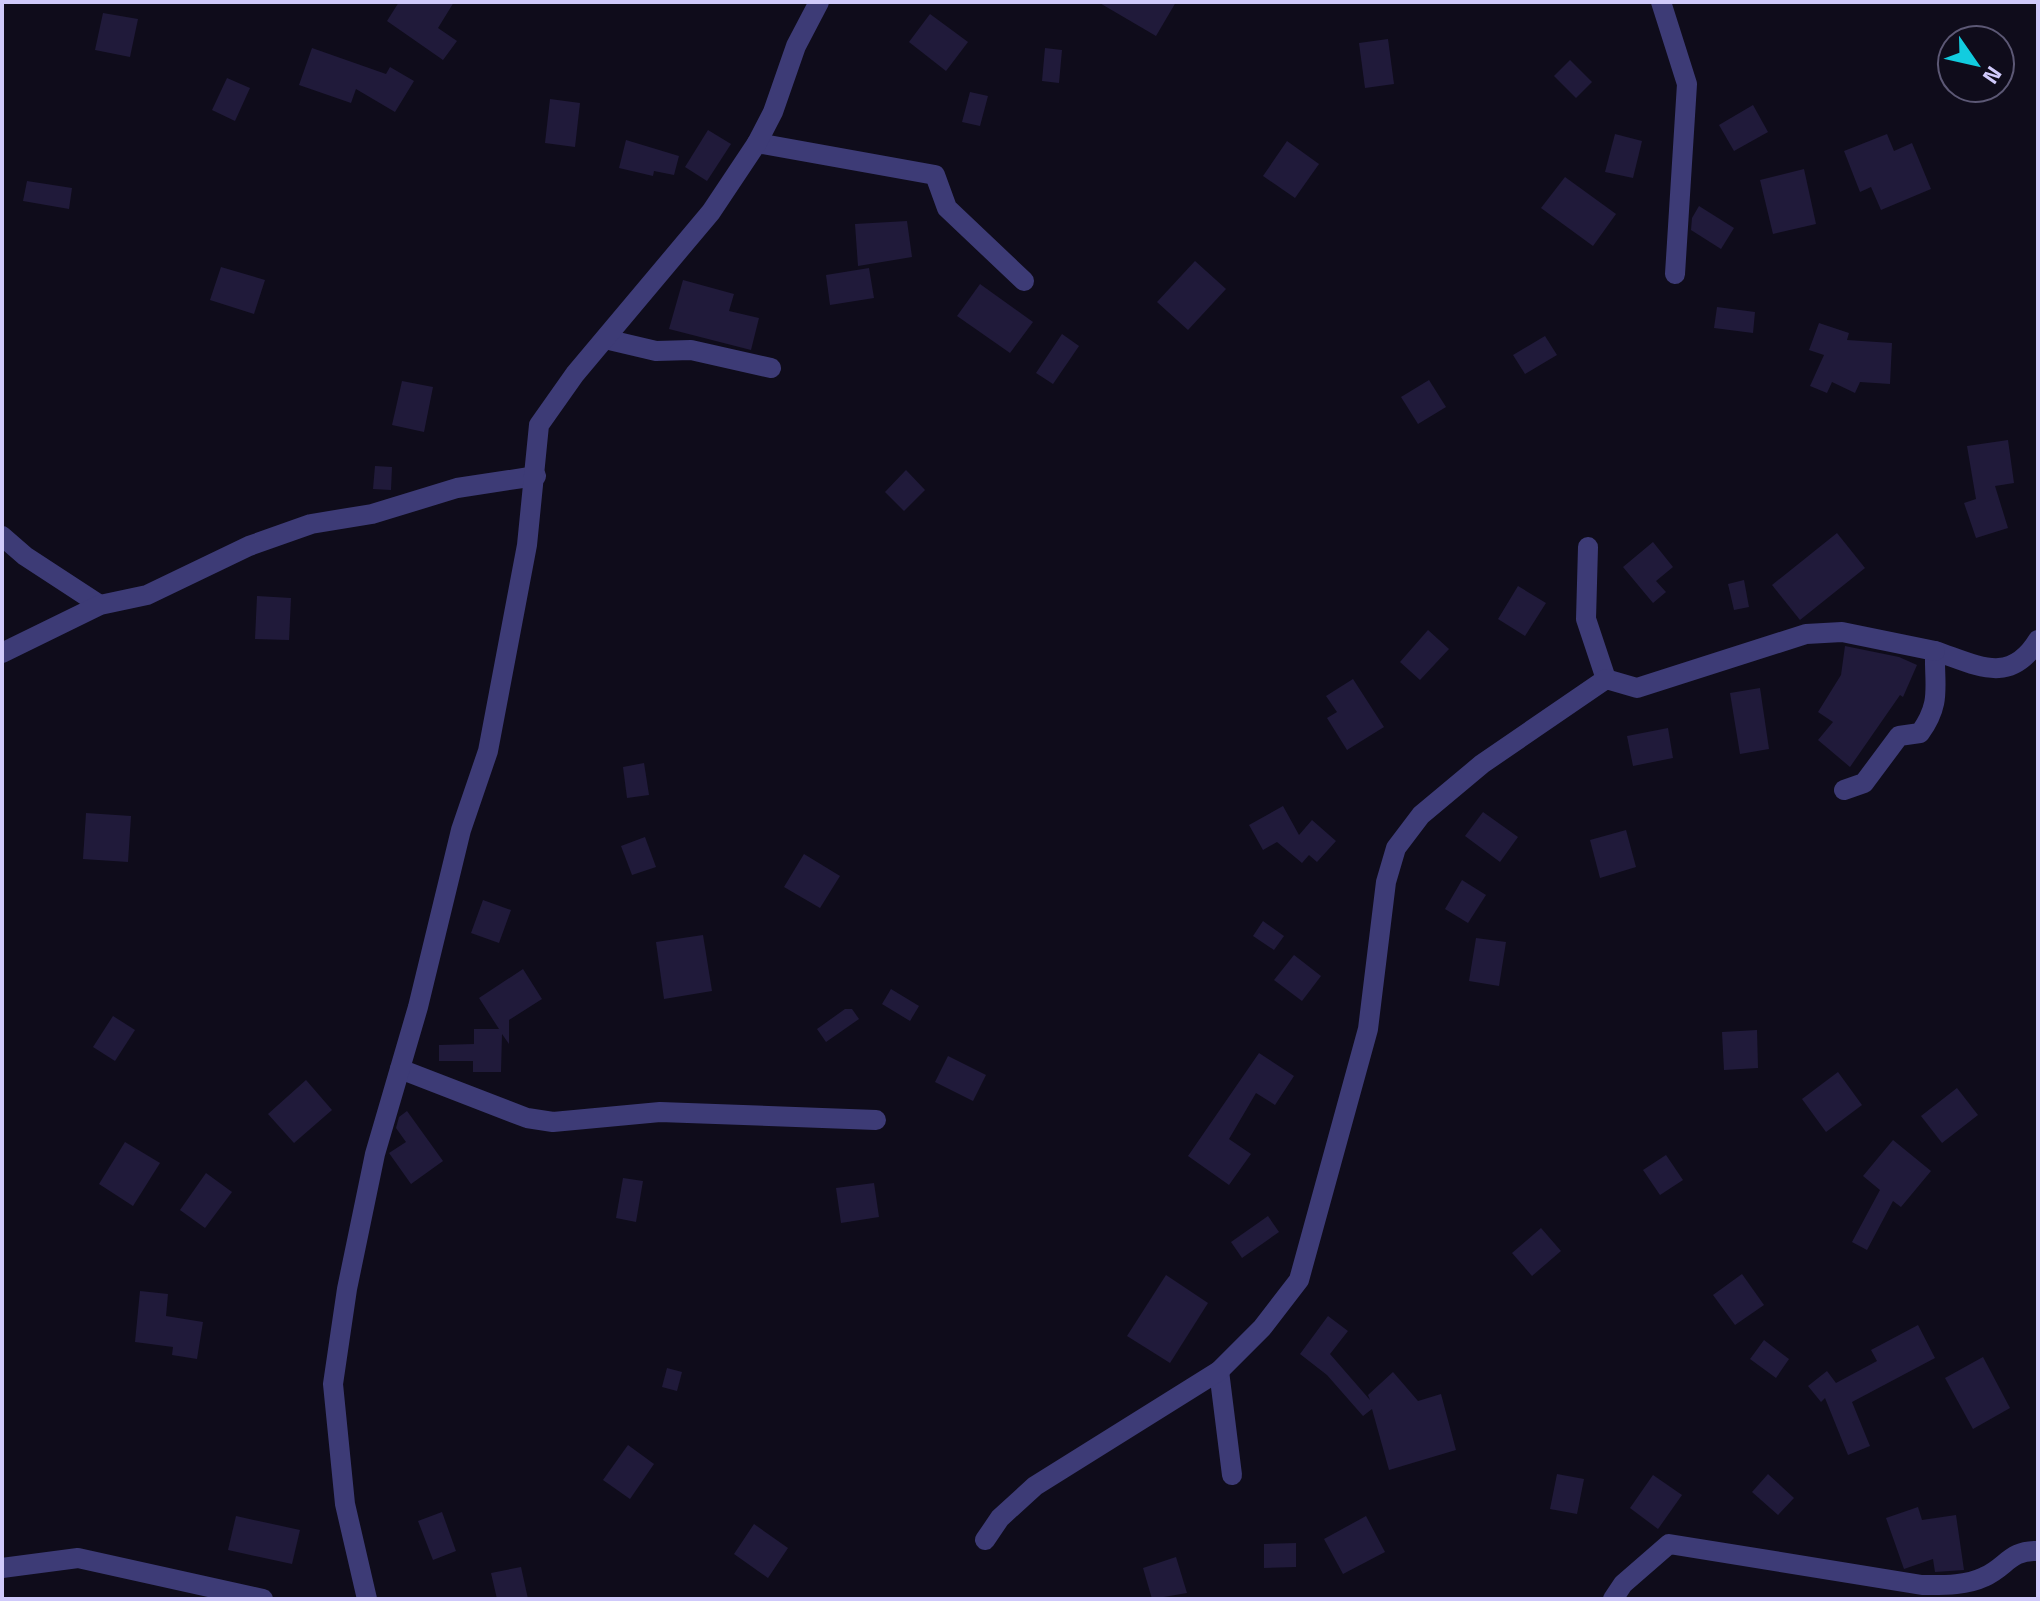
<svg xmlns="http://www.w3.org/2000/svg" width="2040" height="1601" viewBox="0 0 2040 1601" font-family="'Titillium Web',sans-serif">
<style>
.building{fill:#201a3a}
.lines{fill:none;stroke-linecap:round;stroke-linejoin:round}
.street{stroke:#3d3b76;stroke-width:20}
</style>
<rect width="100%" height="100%" fill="#0f0c1b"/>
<!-- building -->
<g class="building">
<path d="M399 2H454L438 28 457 41 443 60 387 21Z"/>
<path d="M1098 2H1176L1156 36Z"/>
<path d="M103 13 138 19 130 57 95 50Z"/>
<path d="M930 14 968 42 946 71 909 42Z"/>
<path d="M1388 39 1394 84 1365 88 1359 43Z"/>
<path d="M312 48 386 74 390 67 414 81 395 112 356 89 351 103 299 85Z"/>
<path d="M1045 48 1062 50 1059 83 1042 81Z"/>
<path d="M1570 60 1592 82 1576 98 1554 76Z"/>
<path d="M227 78 250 88 235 121 212 110Z"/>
<path d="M970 92 988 96 980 126 962 122Z"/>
<path d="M550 99 580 103 575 147 545 143Z"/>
<path d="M1753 105 1768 132 1734 151 1719 125Z"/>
<path d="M708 130 731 144 707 181 685 167Z"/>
<path d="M1615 134 1642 141 1633 178 1605 172Z"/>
<path d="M1887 134 1894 151 1912 143 1931 189 1881 210 1871 187 1860 192 1844 151Z"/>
<path d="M626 140 679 156 674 175 654 171 653 176 619 168Z"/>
<path d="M1287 141 1319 164 1295 198 1263 176Z"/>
<path d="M1804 169 1816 224 1773 234 1760 180Z"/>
<path d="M1565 177 1616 214 1593 246 1541 208Z"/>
<path d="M27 181 72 188 69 209 23 201Z"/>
<path d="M1699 206 1734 228 1721 249 1691 230 1692 218Z"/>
<path d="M907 221 912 257 858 266 855 224Z"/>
<path d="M1195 261 1226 289 1188 330 1157 302Z"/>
<path d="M221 267 265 280 254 314 210 300Z"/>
<path d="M869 268 874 298 830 305 826 275Z"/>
<path d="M683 280 734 294 729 311 759 318 751 350 669 329Z"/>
<path d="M980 284 1033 322 1010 353 957 316Z"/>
<path d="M1717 307 1755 312 1753 333 1714 328Z"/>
<path d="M1819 323 1849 333 1847 340 1892 343 1890 384 1860 382 1855 393 1832 382 1827 393 1810 386 1824 355 1809 350Z"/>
<path d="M1062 334 1079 346 1053 384 1036 373Z"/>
<path d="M1545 336 1557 355 1525 374 1513 355Z"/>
<path d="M1429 380 1446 407 1418 424 1401 397Z"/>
<path d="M402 381 433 387 424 432 392 425Z"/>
<path d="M2008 440 2014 483 1995 486 2008 528 1976 538 1964 503 1976 499 1967 446Z"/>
<path d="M375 466 392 467 391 490 373 489Z"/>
<path d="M906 470 925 490 904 511 885 492Z"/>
<path d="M1837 533 1865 568 1800 620 1772 585Z"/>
<path d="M1653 542 1673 567 1656 581 1666 592 1653 603 1623 567Z"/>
<path d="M1744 580 1749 607 1734 610 1728 584Z"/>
<path d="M1518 586 1546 603 1525 636 1498 619Z"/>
<path d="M257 596 291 598 289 640 255 639Z"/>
<path d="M1428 630 1449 649 1420 680 1400 662Z"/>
<path d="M1845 646 1899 657 1917 665 1903 697 1900 695 1850 767 1818 740 1833 722 1818 712 1841 675Z"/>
<path d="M1353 679 1384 727 1347 750 1327 718 1337 712 1326 696Z"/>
<path d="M1760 688 1769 749 1740 754 1730 693Z"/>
<path d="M1668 728 1673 758 1633 766 1627 736Z"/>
<path d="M644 763 649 795 627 798 623 767Z"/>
<path d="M1283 806 1299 835 1312 820 1336 841 1317 862 1309 855 1302 863 1277 842 1263 850 1249 825Z"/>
<path d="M1483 812 1518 837 1500 862 1465 836Z"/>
<path d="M86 813 131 816 128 862 83 859Z"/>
<path d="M1626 830 1636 867 1600 878 1590 840Z"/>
<path d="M645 837 656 867 632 875 621 846Z"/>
<path d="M804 854 840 876 820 908 784 887Z"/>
<path d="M1462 880 1486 895 1468 923 1445 909Z"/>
<path d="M483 900 511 910 499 943 471 933Z"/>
<path d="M1263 921 1284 936 1274 950 1253 936Z"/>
<path d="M703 935 712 991 664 999 656 942Z"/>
<path d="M1476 938 1506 942 1499 986 1469 981Z"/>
<path d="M1294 955 1321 976 1302 1001 1274 980Z"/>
<path d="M523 969 542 999 509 1020V1044L502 1034 501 1072H473V1061H439V1045L474 1044V1029H499L479 998Z"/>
<path d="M891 989 919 1006 910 1021 882 1004Z"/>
<path d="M845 1009H852L859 1019 826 1042 817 1029Z"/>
<path d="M113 1016 135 1030 115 1061 93 1047Z"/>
<path d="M1757 1030 1758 1068 1724 1070 1722 1032Z"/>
<path d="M1259 1053 1294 1076 1275 1105 1256 1093 1229 1139 1251 1154 1229 1185 1188 1156Z"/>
<path d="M948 1056 986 1075 973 1101 935 1082Z"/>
<path d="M1838 1072 1862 1105 1826 1132 1802 1099Z"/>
<path d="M306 1080 332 1110 294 1143 268 1114Z"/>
<path d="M1957 1088 1978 1115 1942 1143 1921 1116Z"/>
<path d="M407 1111 443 1161 411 1184 389 1153 406 1142 396 1128 399 1117Z"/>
<path d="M1893 1140 1931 1171 1901 1207 1893 1201 1867 1250 1852 1242 1880 1190 1863 1176Z"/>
<path d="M125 1142 160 1163 133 1206 99 1184Z"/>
<path d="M1666 1155 1683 1180 1660 1195 1643 1170Z"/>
<path d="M206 1173 232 1192 205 1228 180 1210Z"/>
<path d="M623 1178 643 1181 636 1222 616 1218Z"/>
<path d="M874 1183 879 1217 841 1223 836 1188Z"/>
<path d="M1268 1216 1279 1232 1242 1258 1231 1242Z"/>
<path d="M1541 1228 1561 1251 1532 1276 1512 1253Z"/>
<path d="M1742 1274 1764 1305 1735 1325 1713 1295Z"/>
<path d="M1166 1275 1208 1303 1170 1363 1127 1336Z"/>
<path d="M140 1291 168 1294 166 1316 203 1322 197 1359 172 1355 173 1347 135 1342Z"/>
<path d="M1328 1316 1348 1331 1330 1354 1370 1400 1368 1395 1393 1372 1418 1401 1441 1394 1456 1450 1389 1470 1372 1409 1363 1416 1327 1375 1300 1354Z"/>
<path d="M1918 1325 1935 1358 1852 1402 1870 1446 1848 1455 1825 1398 1821 1402 1808 1386 1827 1371 1836 1383 1877 1361 1871 1350Z"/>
<path d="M1764 1340 1789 1359 1776 1378 1750 1359Z"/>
<path d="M1983 1357 2010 1408 1973 1429 1945 1378Z"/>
<path d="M667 1368 682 1372 677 1391 662 1387Z"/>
<path d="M628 1445 654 1464 630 1499 603 1480Z"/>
<path d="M1557 1474 1584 1479 1577 1514 1550 1509Z"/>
<path d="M1768 1474 1794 1498 1778 1515 1752 1492Z"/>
<path d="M1653 1475 1682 1495 1658 1529 1630 1508Z"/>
<path d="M1918 1507 1922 1520 1956 1515 1964 1570 1935 1572 1933 1559 1904 1569 1886 1518Z"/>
<path d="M442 1512 456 1551 433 1560 418 1521Z"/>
<path d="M236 1516 300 1530 292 1564 228 1550Z"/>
<path d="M1366 1516 1385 1552 1343 1574 1324 1539Z"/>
<path d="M754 1524 788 1548 768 1578 734 1554Z"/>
<path d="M1296 1543V1567L1264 1568V1544Z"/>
<path d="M1176 1557 1187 1593 1152 1599 1143 1568Z"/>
<path d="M521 1567 528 1599H497L491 1573Z"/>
</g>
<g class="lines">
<!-- street -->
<g class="street">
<path d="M1661 2 1687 84 1675 274"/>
<path d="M757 143 935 175 947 208 1024 281"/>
<path d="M605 339 656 351 691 350 771 368"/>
<path d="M2 536 25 556 100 605"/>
<path d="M1588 547 1586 619 1606 679"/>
<path d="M2 653 100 605 147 595 249 546 311 524 372 514 457 488 536 476"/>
<path d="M1844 790 1864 783 1899 736 1920 733C1942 702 1934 687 1935 651 1977 665 2010 686 2038 640"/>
<path d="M400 1069 527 1118 553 1122 660 1112 876 1120"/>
<path d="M1219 1371 1232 1475"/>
<path d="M985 1540 1000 1518 1035 1486 1219 1371 1262 1328 1299 1280 1368 1029 1386 882 1396 848 1421 815 1482 764 1606 679 1637 688 1806 634 1842 632 1935 651"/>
<path d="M2 1568 78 1558 263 1599"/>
<path d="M367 1599 345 1504 333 1384 347 1289 375 1154 418 1007 461 830 488 751 527 545 539 425 575 374 711 212 757 143 773 112 796 46 819 2"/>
<path d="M1613 1599 1623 1584 1669 1544 1922 1585C1942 1585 1965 1586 1984 1577 2007 1567 2009 1550 2038 1551"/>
</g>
</g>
<!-- border -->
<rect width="2040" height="1601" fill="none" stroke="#d0cafb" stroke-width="8"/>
<!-- north arrow -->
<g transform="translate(1976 64) rotate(124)"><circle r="38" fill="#0f0c1b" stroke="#5c5875" stroke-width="2"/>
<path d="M0-6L14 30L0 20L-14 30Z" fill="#12ccdf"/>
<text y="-12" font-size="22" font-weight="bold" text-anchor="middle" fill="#d0cafb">N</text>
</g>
</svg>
